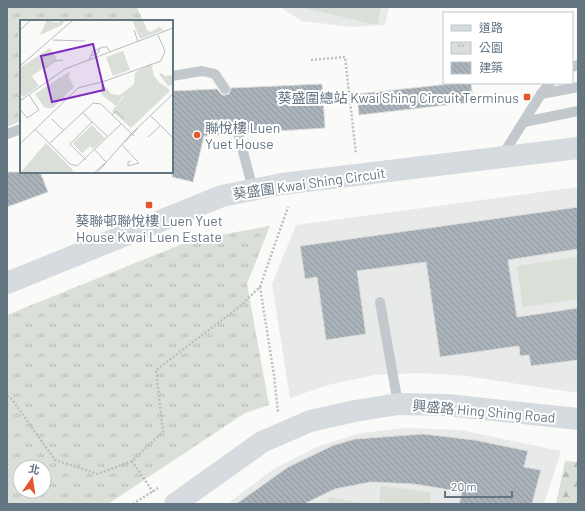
<svg xmlns="http://www.w3.org/2000/svg" width="585" height="511" viewBox="0 0 585 511" font-family="Barlow,'Noto Sans TC',sans-serif">
<style>
.built{fill:#e8e9e9}
.grass{fill:#dadfd7}
.forest{fill:url(#forest-firs)}
.park{fill:url(#park-tufts);fill-rule:evenodd}
.building{fill:url(#building-back-hatch);stroke:#dcdcda}
.lines{fill:none;stroke-linecap:round;stroke-linejoin:round}
.path{stroke:#bbbfc2;stroke-width:2.5;stroke-dasharray:2 2;stroke-linecap:butt}
.lane{stroke:#c3c8cc;stroke-width:10}
.secondary{stroke:#d6dbdf;stroke-width:22}
.poi-dot{fill:#e4572e;stroke:#fff;stroke-width:1.5}
.labels{text-anchor:middle;dominant-baseline:central;stroke-width:4;stroke-linejoin:round;paint-order:stroke}
.poi-label{font-size:14px;fill:#657683;stroke:#fff;text-anchor:end}
.street-label{font-size:14px;fill:#657683;stroke:#fff}
.inset-road{fill:none;stroke:#b5bdc2;stroke-width:1}
.view{fill:#7b2cbf;fill-opacity:0.15;stroke:#7b2cbf;stroke-width:2}
.inset-edge{fill:none;stroke:#657683;stroke-width:2}
</style>
<defs>
<pattern id="forest-firs" width="22" height="20" patternUnits="userSpaceOnUse"><rect width="22" height="20" fill="#dadfd7"/><path d="M5 1l3.5 6h-7zM16 11l3.5 6h-7z" fill="#b4b9b4"/></pattern>
<pattern id="park-tufts" width="24" height="20" patternUnits="userSpaceOnUse"><rect width="24" height="20" fill="#dadfd7"/><path d="M3 7l-1-3M5 7V3M7 7l1-3M15 17l-1-3M17 17v-4M19 17l1-3" fill="none" stroke="#b4b9b4"/></pattern>
<pattern id="building-back-hatch" width="6" height="6" patternUnits="userSpaceOnUse"><rect width="6" height="6" fill="#aab3b9"/><path d="M-1 5l2 2M0 0l6 6M5-1l2 2" fill="none" stroke="#8e969c"/></pattern>
</defs>
<rect width="100%" height="100%" fill="#fafaf8"/>
<!-- built -->
<g class="built">
<path d="M280 7H389L385 25 352 27 302 21Z"/>
<path d="M578 187V393L466 376 421 373 375 375 328 385 290 398 272 284 296 225Z"/>
<path d="M405 428 460 430 561 451 544 504H227L275 468 319 446 361 433Z"/>
</g>
<!-- grass -->
<g class="grass">
<path d="M300 7H381L377 25Z"/>
<path d="M578 257V299L523 307 517 266Z"/>
<path d="M381 486 431 492 430 504H379Z"/>
<path d="M329 497 368 504H328Z"/>
</g>
<!-- forest -->
<path class="forest" d="M565 461 578 462V504H556Z"/>
<!-- park -->
<g class="park">
<path d="M7 7H137L143 21H21V121L7 127Z"/>
<path d="M270 226 247 284 269 405 245 413 108 504H7V315L192 240ZM20 467H44V491H20Z"/>
</g>
<!-- building -->
<g class="building">
<path d="M459 83H471L473 102 359 115 357 94Z"/>
<path d="M322 84 325 128 245 133 242 128 237 127 233 129 232 134 204 136 193 182 172 177V91L217 89 222 95H225L229 94 231 88Z"/>
<path d="M7 172H40L48 192 7 207Z"/>
<path d="M578 207V249L508 260 517 317 578 308V360L531 366 529 355 520 356 519 346 440 357 426 262 357 271 366 334 326 340 317 277 305 279 300 246Z"/>
<path d="M423 434 475 440 528 451 524 467 541 470 532 504H459L462 492 414 484 371 482 335 489 304 504H236L288 467 334 445 355 439Z"/>
</g>
<g class="lines">
<!-- path -->
<g class="path">
<path d="M311 60 345 57 356 154"/>
<path d="M260 287 288 207"/>
<path d="M7 396 11 398 55 460 98 474 132 461 163 432 156 370 239 307 260 287 274 375 278 412"/>
<path d="M132 461 153 492"/>
<path d="M133 504 158 488"/>
</g>
<!-- lane -->
<g class="lane">
<path d="M572 67 578 65"/>
<path d="M172 76 202 71 215 74 225 89"/>
<path d="M541 94 578 87"/>
<path d="M524 122 578 111"/>
<path d="M238 133 253 189"/>
<path d="M7 134 21 129"/>
<path d="M502 156 541 94 550 83"/>
<path d="M380 302 398 404"/>
</g>
<!-- secondary -->
<g class="secondary">
<path d="M7 283 222 196 282 184 578 148"/>
<path d="M175 504 262 442 310 421 355 411 398 404 447 405 578 419"/>
</g>
</g>
<!-- markers -->
<g class="poi-dot">
<rect x="523" y="93" width="8" height="8" rx="2"/>
<circle cx="197" cy="135" r="4"/>
<rect x="145" y="201" width="8" height="8" rx="2"/>
</g>
<g class="labels">
<!-- poi labels -->
<g class="poi-label">
<text x="519" y="97">葵盛圍總站 Kwai Shing Circuit Terminus</text>
<text x="205" y="127" text-anchor="start">聯悅樓 Luen<tspan x="205" dy="16">Yuet House</tspan></text>
<text x="149" y="220" text-anchor="middle">葵聯邨聯悅樓 Luen Yuet<tspan x="149" dy="16">House Kwai Luen Estate</tspan></text>
</g>
<!-- street labels -->
<g class="street-label">
<text transform="translate(309 183) rotate(-8)">葵盛圍 Kwai Shing Circuit</text>
<text transform="translate(484 411) rotate(5)">興盛路 Hing Shing Road</text>
</g>
</g>
<!-- overview -->
<g transform="translate(20 20)">
<rect width="153" height="153" fill="#fafaf8"/>
<path d="M140 63 149 69V72L134 86 125 78ZM26 123 52 149 54 153H0Z" fill="#dadfd7"/>
<path d="M27 0 39 3V0H45L42 5 20 15ZM112 0H123L127 10 131 12 139 7 144 10 120 19ZM132 43 131 50 112 72 102 77 96 86 81 74V66L84 65 91 74 100 75 118 61 117 51ZM141 53 145 56 153 55V64L148 66 139 54Z" fill="#dadfd7"/>
<path d="M30 28 37 39 12 56 19 66 3 77 0 72V48ZM103 31 110 50 93 56 86 37ZM132 47 134 56 140 63 125 78 134 86 111 108 92 91 114 64 115 53ZM50 51 49 57 54 67 33 88H25L15 74Z" fill="#dadfd7"/>
<path d="M72 105 85 118 73 129 70 126 62 133 53 123Z" fill="#dadfd7"/>
<path class="inset-road" d="M0 10 11 0M114 10 118 22M33 20 65 21M71 36 78 33 80 28M69 40 73 31 83 27H87L90 32M0 46 53 0M24 49 35 41 43 40M0 81 45 49 153 8M0 89 7 98 19 90 9 75M62 92 88 117M92 95 96 91 104 99M131 96 153 118M32 99 43 110M15 109 50 144 57 146 101 104M128 117 140 106M105 122 118 108M30 123 73 83 81 84 114 116M0 124 58 68 85 61 141 41 145 31 138 15M102 125 119 143 108 146V142L111 141M75 130 86 142M66 140 50 124 72 102M74 153 85 143M77 153 111 114 153 74"/>
<path class="view" d="M73 24 84 70 32 82 21 36Z"/>
<rect width="153" height="153" class="inset-edge"/>
</g>
<!-- border -->
<rect width="585" height="511" fill="none" stroke="#657683" stroke-width="16"/>
<!-- legend -->
<rect x="443" y="12" width="130" height="72" fill="#ffffff" stroke="#c1c8cd"/>
<rect x="451" y="25" width="20" height="6" fill="#d6dbdf" stroke="#c1c8cd"/>
<text x="479" y="32" font-size="12" fill="#657683">道路</text>
<rect x="451" y="42" width="20" height="12" fill="url(#park-tufts)" stroke="#c1c8cd"/>
<text x="479" y="52" font-size="12" fill="#657683">公園</text>
<rect x="451" y="62" width="20" height="12" fill="url(#building-back-hatch)" stroke="#c1c8cd"/>
<text x="479" y="72" font-size="12" fill="#657683">建築</text>
<!-- north arrow -->
<g transform="translate(32 479) rotate(13)"><circle r="19" fill="#ffffff" stroke="#c1c8cd"/>
<path d="M0-3L7 15L0 10L-7 15Z" fill="#e4572e"/>
<text y="-6" font-size="11" font-weight="bold" text-anchor="middle" fill="#657683">北</text>
</g>
<!-- scale -->
<path d="M445 491v6h67v-6" fill="none" stroke="#657683" stroke-width="2"/>
<text x="451" y="491" font-size="12" fill="#657683" stroke="#ffffff" stroke-width="3" paint-order="stroke">20 m</text>
</svg>
